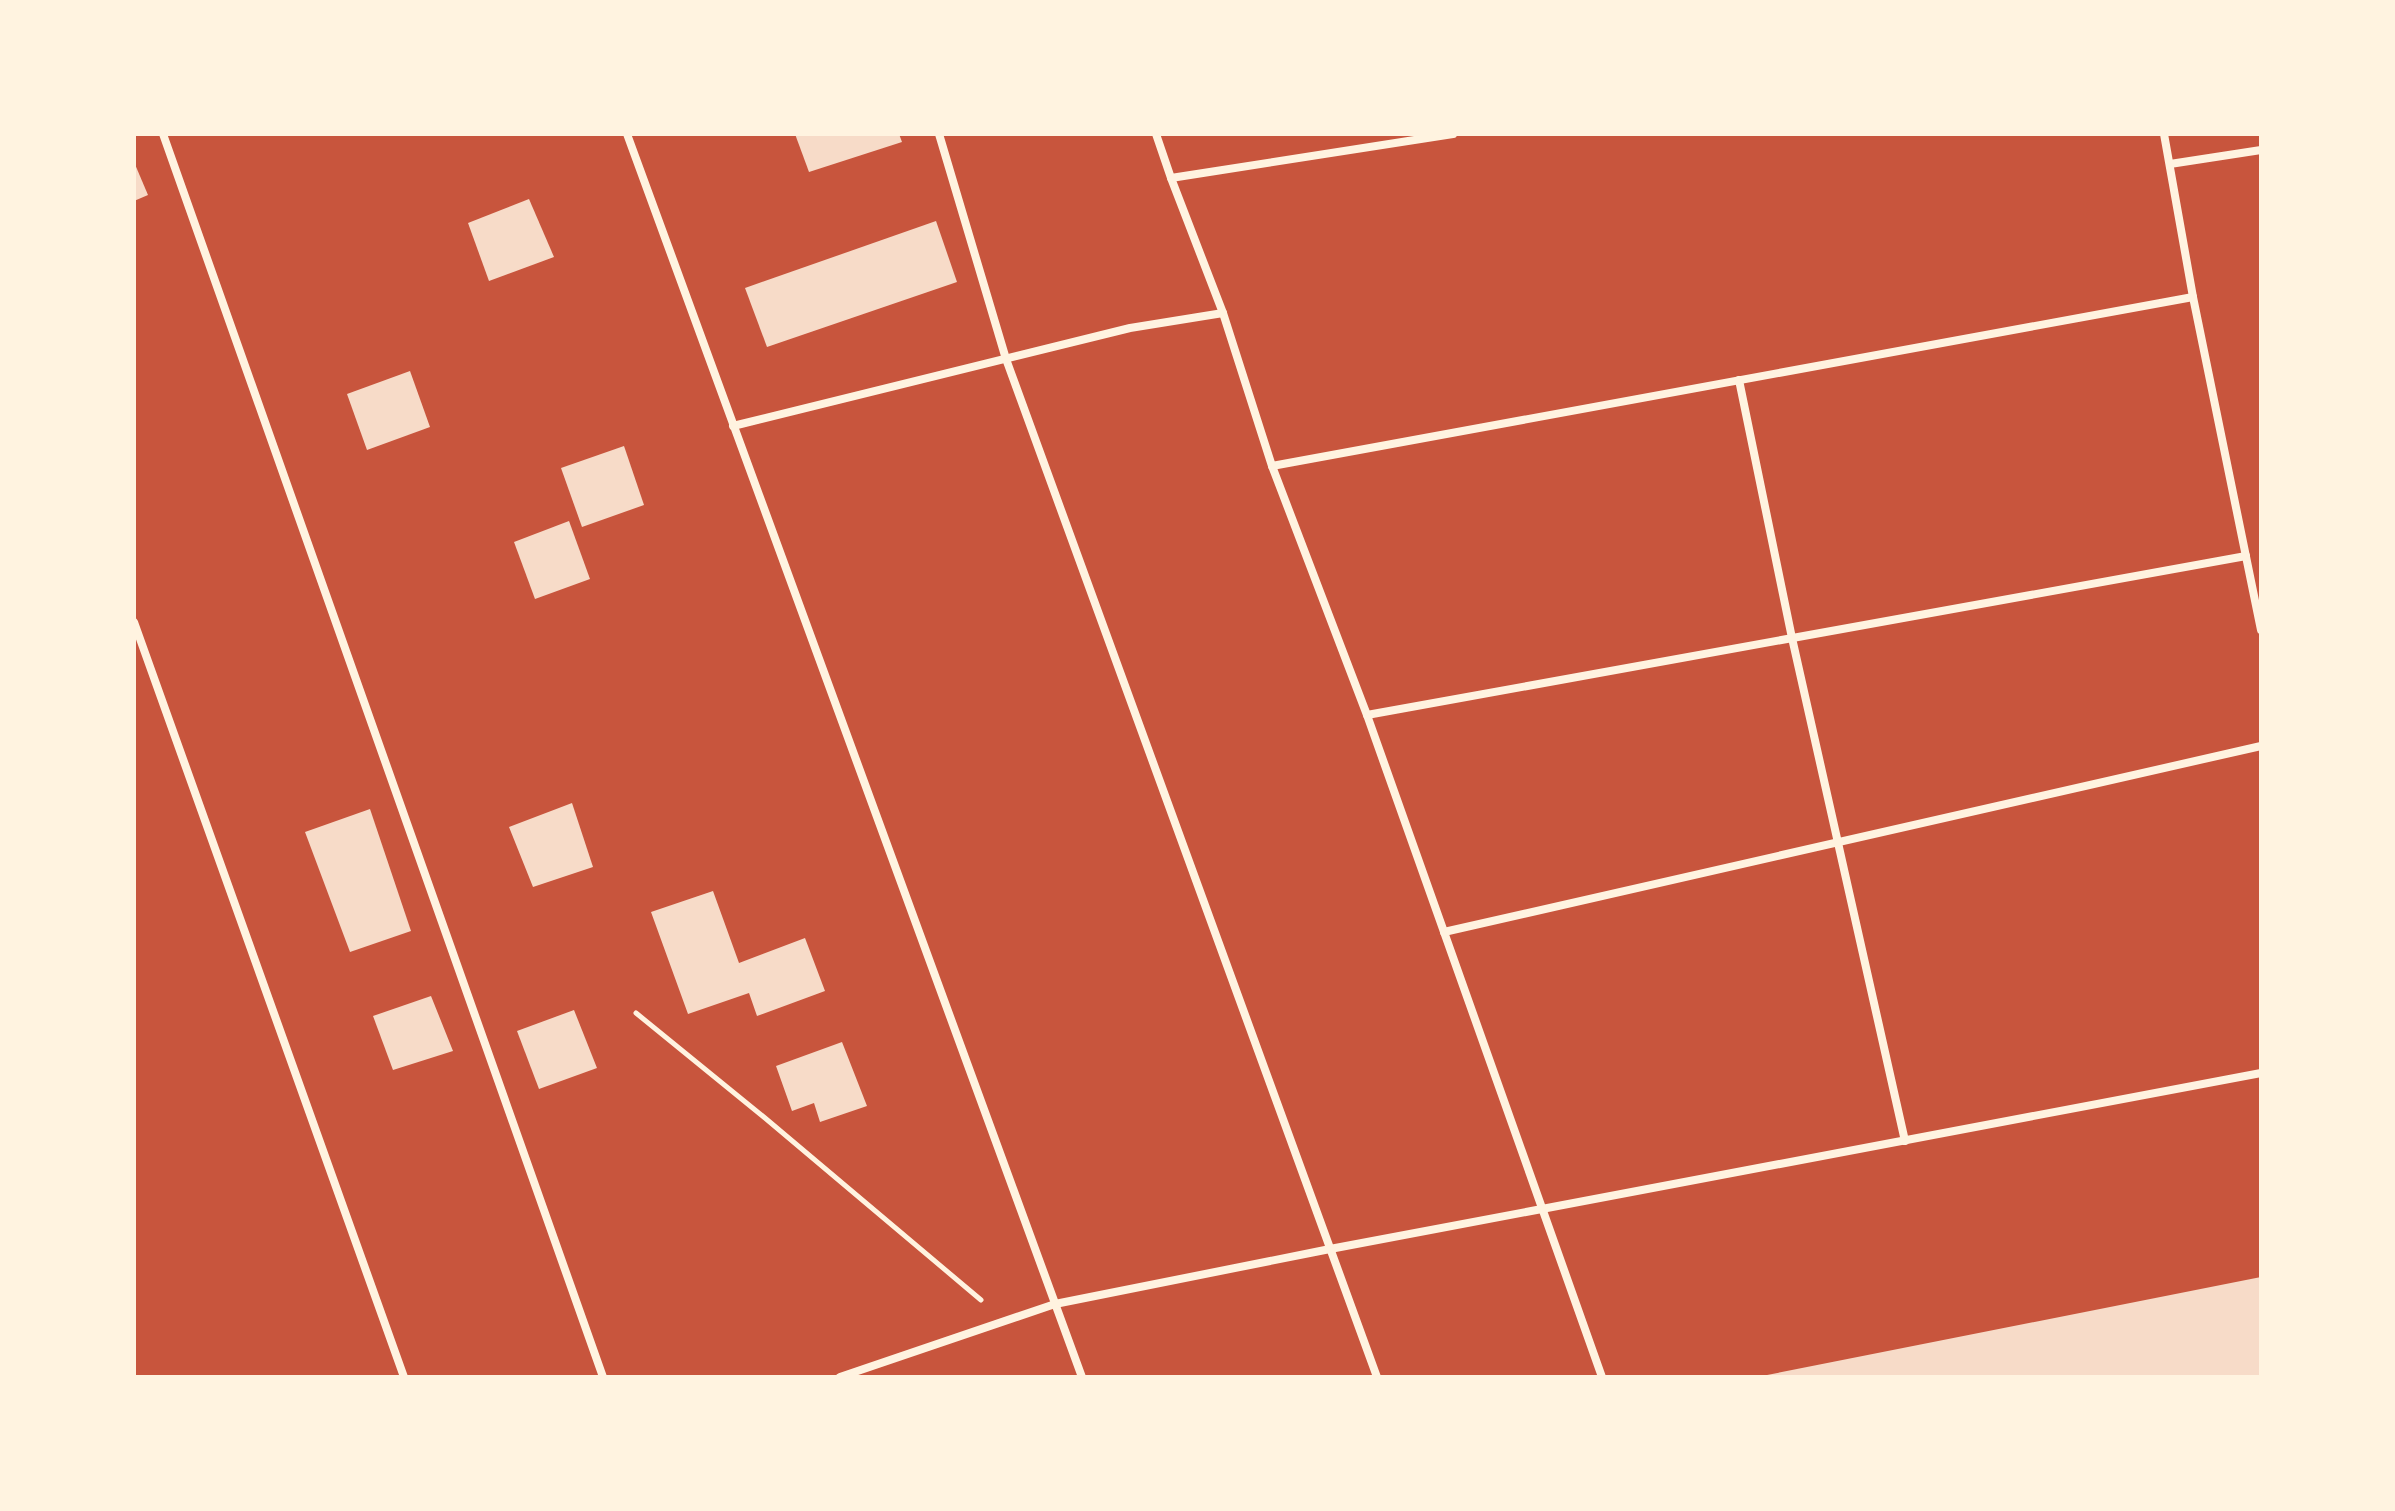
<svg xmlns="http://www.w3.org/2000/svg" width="2395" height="1511" viewBox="0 0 2395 1511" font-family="Roboto,sans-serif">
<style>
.building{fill:#f7dbc8}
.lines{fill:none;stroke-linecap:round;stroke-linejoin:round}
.path{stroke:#fff3e0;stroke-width:5}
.minor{stroke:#fff3e0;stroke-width:8}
</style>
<rect width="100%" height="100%" fill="#c8553d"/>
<!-- building -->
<g class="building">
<path d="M795 134H899L902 142 809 172Z"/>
<path d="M134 162 148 195 134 201Z"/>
<path d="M529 199 554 257 489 281 468 223Z"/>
<path d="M936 221 957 282 767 347 745 288Z"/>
<path d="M410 371 430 427 367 450 347 394Z"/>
<path d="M624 446 644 505 582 527 561 468Z"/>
<path d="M569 521 590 579 535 599 514 542Z"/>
<path d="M572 803 593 867 533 887 509 827Z"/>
<path d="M370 809 411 931 350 952 305 832Z"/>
<path d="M713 891 739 963 805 938 825 991 757 1016 749 993 688 1014 651 912Z"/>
<path d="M431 996 453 1051 393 1070 373 1016Z"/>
<path d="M574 1010 597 1068 539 1089 517 1031Z"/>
<path d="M842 1042 867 1106 820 1122 814 1103 792 1111 776 1066Z"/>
<path d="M2261 1277V1377H1762V1376Z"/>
</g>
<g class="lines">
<!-- path -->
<path class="path" d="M636 1013 765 1118 981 1300"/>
<!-- minor -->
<g class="minor">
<path d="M163 134 603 1377"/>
<path d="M627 134 1082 1377"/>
<path d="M939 134 1006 359 1377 1377"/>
<path d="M1156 134 1171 178 1223 313 1272 466 1367 715 1602 1377"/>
<path d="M2164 134 2193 297 2261 630"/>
<path d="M2170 164 2261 150"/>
<path d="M1171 178 1453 134"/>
<path d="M1739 380 1792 638 1905 1141"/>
<path d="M733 426 1130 328 1223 313"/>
<path d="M1272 466 2193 297"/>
<path d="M134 622 404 1377"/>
<path d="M1367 715 2246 556"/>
<path d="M1444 932 2261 746"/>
<path d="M840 1377 1055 1304 1330 1249 2261 1073"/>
</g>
</g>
<!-- border -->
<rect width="2395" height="1511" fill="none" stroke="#fff3e0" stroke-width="272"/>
</svg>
